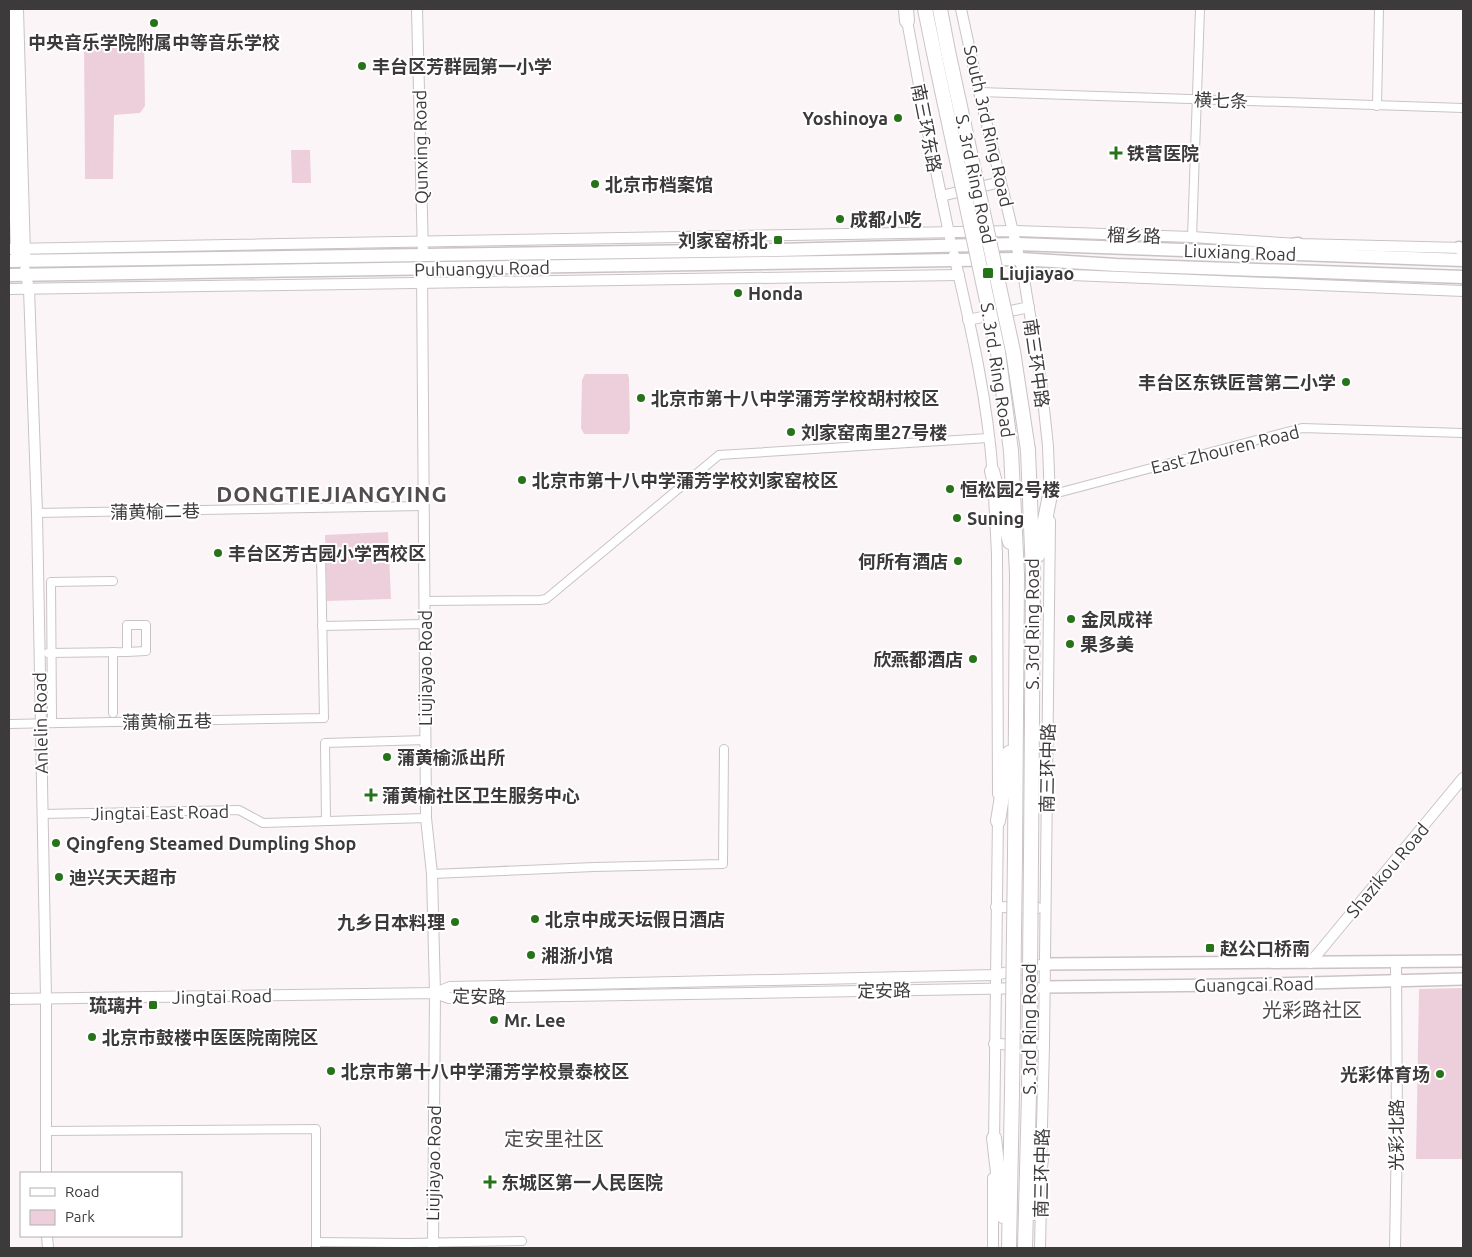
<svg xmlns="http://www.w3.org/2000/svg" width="1472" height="1257" viewBox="0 0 1472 1257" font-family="Ubuntu,'Noto Sans SC',sans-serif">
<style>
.green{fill:#edcfdc}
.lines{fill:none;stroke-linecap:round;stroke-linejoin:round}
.minor-casing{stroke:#cac3c6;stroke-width:10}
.tertiary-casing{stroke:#cac3c6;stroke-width:12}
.secondary-casing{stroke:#cac3c6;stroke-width:14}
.primary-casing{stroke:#cac3c6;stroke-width:15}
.trunk-casing{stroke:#cac3c6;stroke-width:16}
.minor{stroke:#fff;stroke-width:8}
.tertiary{stroke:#fff;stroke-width:10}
.secondary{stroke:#fff;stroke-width:11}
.primary{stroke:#fff;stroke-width:12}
.trunk{stroke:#fff;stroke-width:14}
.trunk-bridge-casing{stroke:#cac3c6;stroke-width:16;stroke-linecap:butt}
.trunk-bridge{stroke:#fff;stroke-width:14}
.poi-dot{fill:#26731a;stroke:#fff;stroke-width:2}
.labels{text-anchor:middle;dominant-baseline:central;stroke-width:4;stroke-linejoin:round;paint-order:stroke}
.poi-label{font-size:18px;font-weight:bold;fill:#3d3a3b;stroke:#fff;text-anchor:start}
.street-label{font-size:18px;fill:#3d3a3b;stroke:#fff}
.quarter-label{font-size:20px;fill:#524c4f;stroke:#fff}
.district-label{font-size:22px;font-weight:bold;letter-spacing:1px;fill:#524c4f;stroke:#fff}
</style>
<rect width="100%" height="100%" fill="#fcf5f8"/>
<!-- green -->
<g class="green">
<path d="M144 37 145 106 140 113 114 115 113 179H85L84 39Z"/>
<path d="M291 150H310L311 183H292Z"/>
<path d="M585 374H628L629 379 630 429 628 434H584L581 428 582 380Z"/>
<path d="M388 532 391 599 327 601 325 535Z"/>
<path d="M1463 988V1159H1416L1419 989Z"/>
</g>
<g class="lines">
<defs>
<g id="minor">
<path d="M979 92 1463 108"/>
<path d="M1377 106 1379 9"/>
<path d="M1192 237 1200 9"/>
<path d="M1050 495 1302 428 1463 433"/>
<path d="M37 513 424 506"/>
<path d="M424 601 540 600 546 599 719 455 988 438"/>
<path d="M322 626 425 624"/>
<path d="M48 653 127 652V625H146V651L127 652"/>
<path d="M113 713V652"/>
<path d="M52 718 51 582 113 581"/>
<path d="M9 724 324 718 321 555"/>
<path d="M42 814 239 810 263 823 426 818"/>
<path d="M326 820 325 743 426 740"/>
<path d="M432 874 594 867 723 864 724 749"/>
<path d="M46 1131 316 1129V1248"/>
<path d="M316 1242 408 1243 522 1241"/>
</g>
<g id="tertiary">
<path d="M9 9 16 253"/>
<path d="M18 9 25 255"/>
<path d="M417 9 423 255"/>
<path d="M961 9 979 92 1023 273 1041 381 1048 446 1050 501"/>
<path d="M906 15 926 123 950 238"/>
<path d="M941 196 1001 182"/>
<path d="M9 249 1014 231 1192 237 1298 244 1463 248"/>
<path d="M954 255C971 328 988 401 993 477"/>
<path d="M422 268 426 818 432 874 435 993 433 1248"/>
<path d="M25 270 29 289 37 513 46 998V1173"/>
<path d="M1023 273 1463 291"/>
<path d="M9 289 959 275"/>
<path d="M968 320 1029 307"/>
<path d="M994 496 997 554 998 794"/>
<path d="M996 907 1038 908"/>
<path d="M1310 963 1463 778"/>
<path d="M435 993 450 987 995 975 1045 964"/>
<path d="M9 999 435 993 449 998 1037 988"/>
<path d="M994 1044 1044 1045"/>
<path d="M994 1144 998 816"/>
<path d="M1041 1166 1044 1045 1050 521"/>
<path d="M47 1236 48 1248"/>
<path d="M993 1248V1178"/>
<path d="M1040 1248 1041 1201"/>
<path d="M1395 1248 1397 1134 1396 962"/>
</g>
<g id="secondary">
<path d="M1045 964 1463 961"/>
<path d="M1044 987 1228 985 1463 979"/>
</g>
<g id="primary">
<path d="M1276 248 1298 244"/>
<path d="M1459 248 1463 249"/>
<path d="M9 261 777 250 1017 244 1463 260"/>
<path d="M9 275 1020 259 1116 265 1463 277"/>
</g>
<g id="trunk">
<path d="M906 9 907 21"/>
<path d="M925 9 934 53"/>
<path d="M940 9 948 51"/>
<path d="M1028 450 1033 575 1031 856"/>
<path d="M1011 451 1017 574 1015 855"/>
<path d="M992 471 1010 542"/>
<path d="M1038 555 1050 495"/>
<path d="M998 821 1009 753"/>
<path d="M994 1138 1003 1216"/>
<path d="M1034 1213 1041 1159"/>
<path d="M1009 1248 1012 1092"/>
<path d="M1025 1248 1029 1094"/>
</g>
</defs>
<!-- minor casing -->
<use href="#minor" class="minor-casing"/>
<!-- tertiary casing -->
<use href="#tertiary" class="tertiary-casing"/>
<!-- secondary casing -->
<use href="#secondary" class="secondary-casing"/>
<!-- primary casing -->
<use href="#primary" class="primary-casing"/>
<!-- trunk casing -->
<use href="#trunk" class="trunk-casing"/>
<!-- minor -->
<use href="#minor" class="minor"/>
<!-- tertiary -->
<use href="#tertiary" class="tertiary"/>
<!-- secondary -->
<use href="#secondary" class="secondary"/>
<!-- primary -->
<use href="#primary" class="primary"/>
<!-- trunk -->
<use href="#trunk" class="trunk"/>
<defs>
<g id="trunk-bridge">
<path d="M948 51 1013 351 1028 450"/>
<path d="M934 53 998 352 1011 451"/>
<path d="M1012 1092 1015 855"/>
<path d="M1029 1094 1031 856"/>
</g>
</defs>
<!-- trunk-bridge casing -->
<use href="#trunk-bridge" class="trunk-bridge-casing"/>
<!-- trunk-bridge -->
<use href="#trunk-bridge" class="trunk-bridge"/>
</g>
<!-- markers -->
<g class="poi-dot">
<circle cx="154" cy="23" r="5"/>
<circle cx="362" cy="66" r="5"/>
<circle cx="898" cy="118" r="5"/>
<path d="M1113.5 145.5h5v5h5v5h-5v5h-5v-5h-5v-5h5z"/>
<circle cx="595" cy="184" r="5"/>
<circle cx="840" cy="219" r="5"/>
<rect x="773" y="235" width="10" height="10" rx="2.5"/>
<rect x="982" y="267" width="12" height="12" rx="2.5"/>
<circle cx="738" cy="293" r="5"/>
<circle cx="1346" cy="382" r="5"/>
<circle cx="641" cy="398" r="5"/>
<circle cx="791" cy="432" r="5"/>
<circle cx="522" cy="480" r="5"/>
<circle cx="950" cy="489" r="5"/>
<circle cx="957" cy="518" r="5"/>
<circle cx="218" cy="553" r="5"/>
<circle cx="958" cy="561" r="5"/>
<circle cx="1071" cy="619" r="5"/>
<circle cx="1070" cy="644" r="5"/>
<circle cx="973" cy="659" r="5"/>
<circle cx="387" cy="757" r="5"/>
<path d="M368.5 787.5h5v5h5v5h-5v5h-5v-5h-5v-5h5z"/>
<circle cx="56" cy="843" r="5"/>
<circle cx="59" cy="877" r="5"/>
<circle cx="535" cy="919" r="5"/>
<circle cx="455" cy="922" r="5"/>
<rect x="1205" y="943" width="10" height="10" rx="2.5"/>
<circle cx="531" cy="955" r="5"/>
<rect x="148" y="1000" width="10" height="10" rx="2.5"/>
<circle cx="494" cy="1020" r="5"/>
<circle cx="92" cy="1037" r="5"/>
<circle cx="331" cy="1071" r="5"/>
<circle cx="1440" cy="1074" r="5"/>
<path d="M487.5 1174.5h5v5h5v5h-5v5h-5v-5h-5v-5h5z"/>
</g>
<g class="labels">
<!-- poi labels -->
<g class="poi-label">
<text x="154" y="42" text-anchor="middle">中央音乐学院附属中等音乐学校</text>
<text x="372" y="66">丰台区芳群园第一小学</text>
<text x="888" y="118" text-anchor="end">Yoshinoya</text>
<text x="1127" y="153">铁营医院</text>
<text x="605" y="184">北京市档案馆</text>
<text x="850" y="219">成都小吃</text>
<text x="768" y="240" text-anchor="end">刘家窑桥北</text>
<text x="999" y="273">Liujiayao</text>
<text x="748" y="293">Honda</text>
<text x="1336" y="382" text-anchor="end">丰台区东铁匠营第二小学</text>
<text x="651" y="398">北京市第十八中学蒲芳学校胡村校区</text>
<text x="801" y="432">刘家窑南里27号楼</text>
<text x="532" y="480">北京市第十八中学蒲芳学校刘家窑校区</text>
<text x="960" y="489">恒松园2号楼</text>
<text x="967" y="518">Suning</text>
<text x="228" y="553">丰台区芳古园小学西校区</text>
<text x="948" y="561" text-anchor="end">何所有酒店</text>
<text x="1081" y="619">金凤成祥</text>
<text x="1080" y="644">果多美</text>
<text x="963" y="659" text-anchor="end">欣燕都酒店</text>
<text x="397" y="757">蒲黄榆派出所</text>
<text x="382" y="795">蒲黄榆社区卫生服务中心</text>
<text x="66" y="843">Qingfeng Steamed Dumpling Shop</text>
<text x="69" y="877">迪兴天天超市</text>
<text x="545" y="919">北京中成天坛假日酒店</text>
<text x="445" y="922" text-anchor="end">九乡日本料理</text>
<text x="1220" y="948">赵公口桥南</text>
<text x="541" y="955">湘浙小馆</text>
<text x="143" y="1005" text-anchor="end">琉璃井</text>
<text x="504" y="1020">Mr. Lee</text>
<text x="102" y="1037">北京市鼓楼中医医院南院区</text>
<text x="341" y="1071">北京市第十八中学蒲芳学校景泰校区</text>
<text x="1430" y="1074" text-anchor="end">光彩体育场</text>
<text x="501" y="1182">东城区第一人民医院</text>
</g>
<!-- street labels -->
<g class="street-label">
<text transform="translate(1221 100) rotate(2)">横七条</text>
<text transform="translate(989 126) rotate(77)">South 3rd Ring Road</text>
<text transform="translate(927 128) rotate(79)">南三环东路</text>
<text transform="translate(420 147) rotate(-91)">Qunxing Road</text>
<text transform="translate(976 179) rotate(78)">S. 3rd Ring Road</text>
<text transform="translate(1134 235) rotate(2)">榴乡路</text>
<text transform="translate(1240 252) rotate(2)">Liuxiang Road</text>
<text transform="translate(482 268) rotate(-1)">Puhuangyu Road</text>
<text transform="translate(1037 363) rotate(82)">南三环中路</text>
<text transform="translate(998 370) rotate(81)">S. 3rd. Ring Road</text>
<text transform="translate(1225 449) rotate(-14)">East Zhouren Road</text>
<text transform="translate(155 511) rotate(-1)">蒲黄榆二巷</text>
<text transform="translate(1032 624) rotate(-90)">S. 3rd Ring Road</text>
<text transform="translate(425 668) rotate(-90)">Liujiayao Road</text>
<text transform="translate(167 721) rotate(-1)">蒲黄榆五巷</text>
<text transform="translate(40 723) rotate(-91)">Anlelin Road</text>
<text transform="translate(1047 768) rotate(-89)">南三环中路</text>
<text transform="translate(160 812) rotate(-1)">Jingtai East Road</text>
<text transform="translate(1387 870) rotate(-50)">Shazikou Road</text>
<text transform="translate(1254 984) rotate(-1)">Guangcai Road</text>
<text transform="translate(884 990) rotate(-1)">定安路</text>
<text transform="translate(222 996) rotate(-1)">Jingtai Road</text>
<text transform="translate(479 996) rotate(1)">定安路</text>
<text transform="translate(1029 1029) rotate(-90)">S. 3rd Ring Road</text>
<text transform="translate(1396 1135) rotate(-90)">光彩北路</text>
<text transform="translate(433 1163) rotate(-89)">Liujiayao Road</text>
<text transform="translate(1041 1173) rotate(-89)">南三环中路</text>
</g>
<!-- quarter labels -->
<g class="quarter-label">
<text x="1312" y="1009">光彩路社区</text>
<text x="554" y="1138">定安里社区</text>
</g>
<!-- district labels -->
<g class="district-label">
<text x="332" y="493">DONGTIEJIANGYING</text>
</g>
</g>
<!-- border -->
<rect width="1472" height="1257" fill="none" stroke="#3d3a3b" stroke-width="20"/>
<!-- legend -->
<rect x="20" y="1172" width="162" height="65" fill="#ffffff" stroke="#b1b0b1"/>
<rect x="30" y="1188" width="25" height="8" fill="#ffffff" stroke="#b1b0b1"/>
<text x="65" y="1197" font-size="15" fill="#3d3a3b">Road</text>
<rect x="30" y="1210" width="25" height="15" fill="#edcfdc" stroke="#b1b0b1"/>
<text x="65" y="1222" font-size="15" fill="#3d3a3b">Park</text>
</svg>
